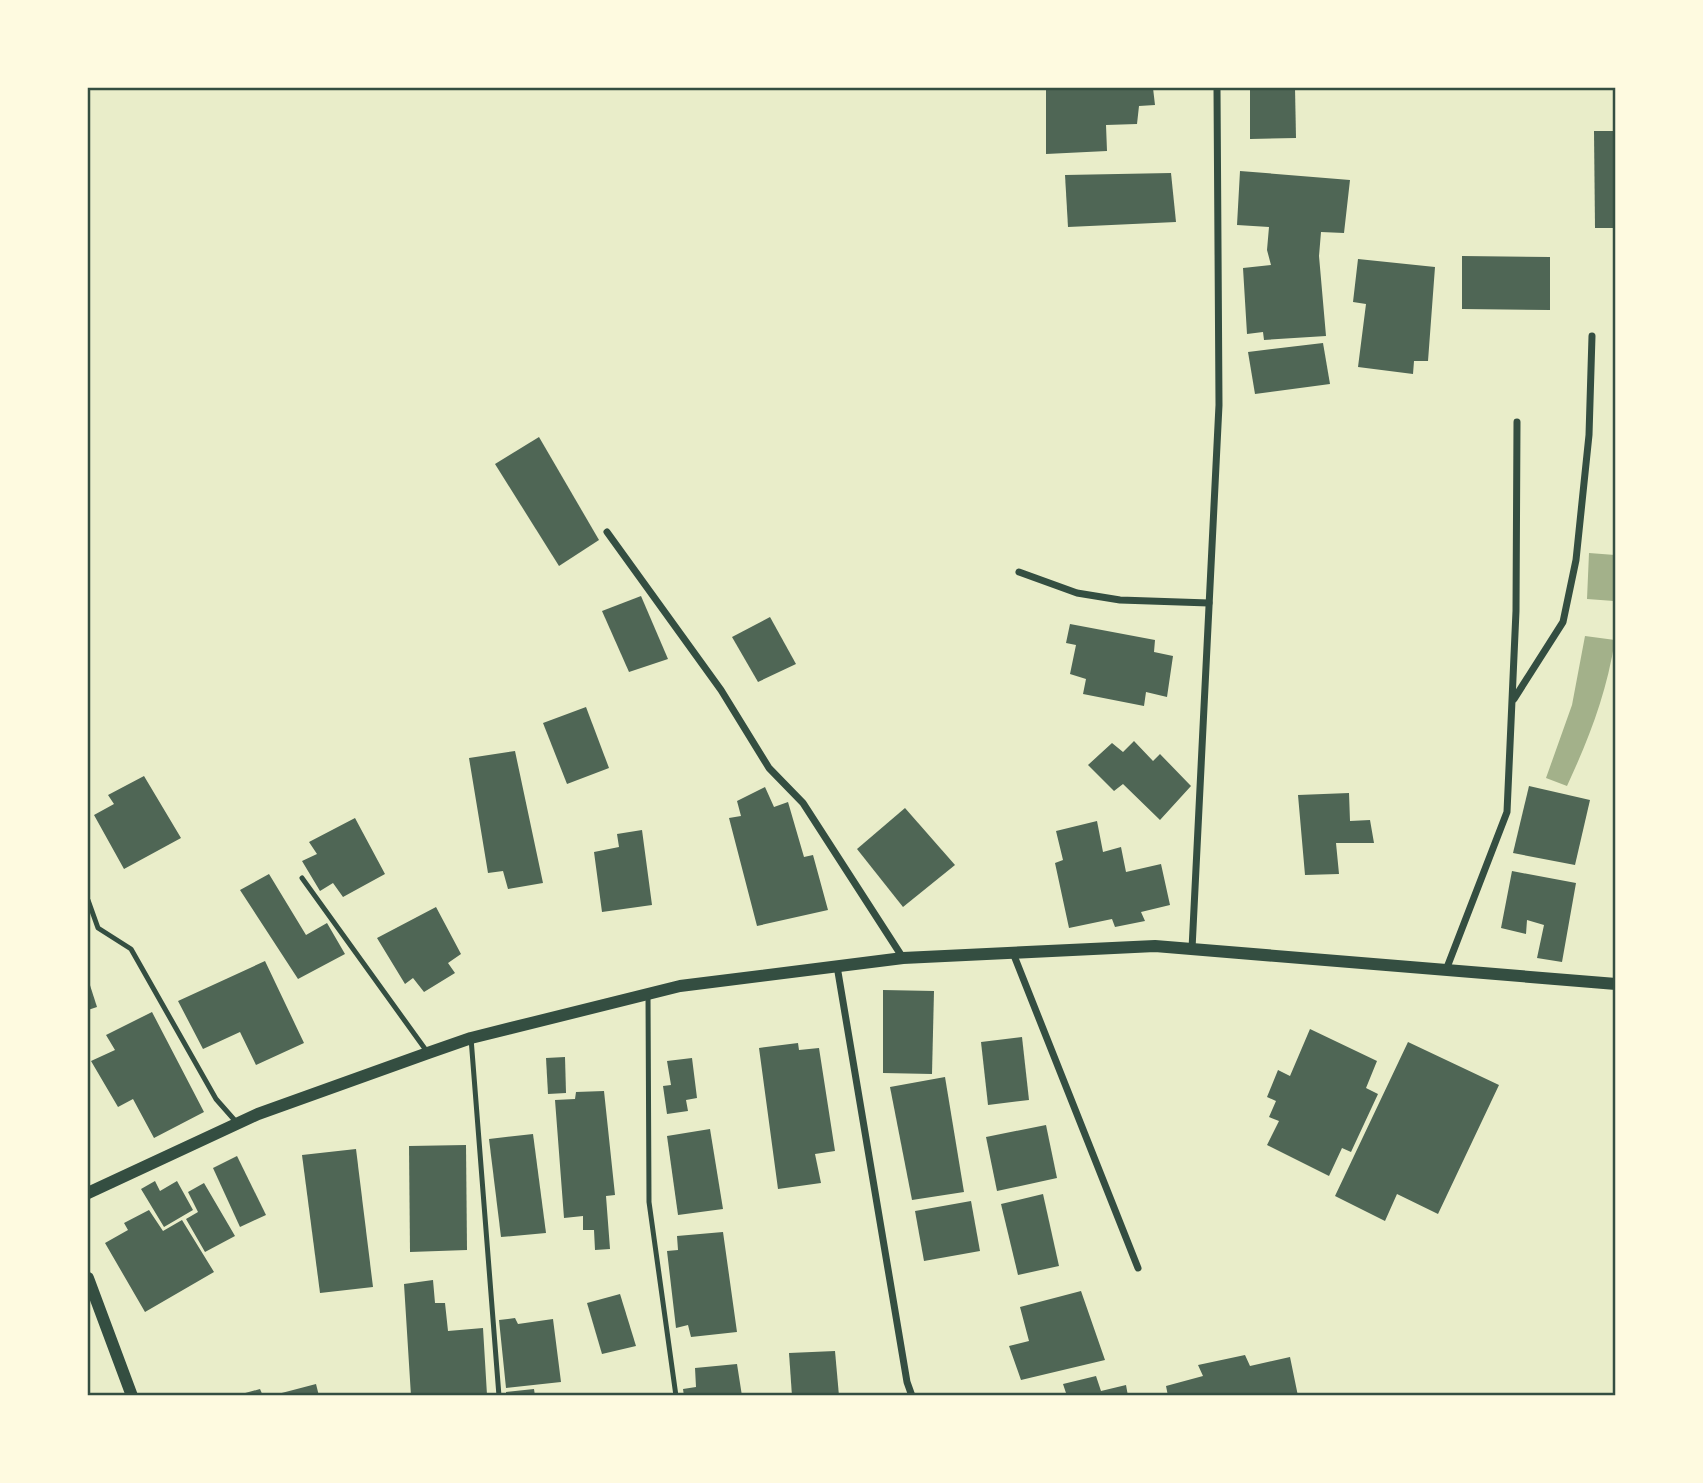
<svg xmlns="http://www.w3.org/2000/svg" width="1703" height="1483" viewBox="0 0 1703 1483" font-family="Bitter,serif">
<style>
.water{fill:#a3b18a}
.building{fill:#4f6655}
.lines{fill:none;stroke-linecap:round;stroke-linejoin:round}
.service{stroke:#344e41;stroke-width:5}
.minor{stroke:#344e41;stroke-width:7}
.tertiary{stroke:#344e41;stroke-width:12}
.neatline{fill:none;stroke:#344e41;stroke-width:2.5}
</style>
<rect width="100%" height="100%" fill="#e9edc9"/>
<!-- water -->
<g class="water">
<path d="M1589 553 1615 555V608L1614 601 1587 599Z"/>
<path d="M1585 636 1615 640C1606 695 1590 736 1567 786L1546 778 1572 705Z"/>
</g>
<!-- building -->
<g class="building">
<path d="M1046 88H1153L1155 105 1139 106 1137 124 1106 125 1107 151 1046 154Z"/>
<path d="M1250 88H1295L1296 138 1250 139Z"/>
<path d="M1594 131H1616V228H1595Z"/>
<path d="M1240 171 1350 180 1344 233 1321 232 1319 256 1326 336 1264 340 1263 332 1247 334 1243 268 1271 265 1267 250 1269 227 1237 225Z"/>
<path d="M1171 173 1176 222 1068 227 1065 175Z"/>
<path d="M1462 256 1550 257V310L1462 309Z"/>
<path d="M1358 259 1435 267 1428 361H1414L1413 374 1358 367 1366 304 1353 302Z"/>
<path d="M1323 343 1330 384 1255 394 1248 352Z"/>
<path d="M539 437 599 540 559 566 495 464Z"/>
<path d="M641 596 668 659 629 672 602 611Z"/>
<path d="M770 617 796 664 758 682 732 637Z"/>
<path d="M1070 624 1155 640 1154 652 1173 656 1167 697 1146 692 1144 706 1083 694 1086 679 1070 674 1076 645 1066 643Z"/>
<path d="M586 707 609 768 567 784 543 723Z"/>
<path d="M1134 741 1153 761 1160 754 1191 786 1160 820 1123 784 1114 791 1088 765 1112 743 1123 752Z"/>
<path d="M515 751 543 883 508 889 503 871 488 873 469 758Z"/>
<path d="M144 776 181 838 124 869 94 815 114 804 108 795Z"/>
<path d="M1529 786 1590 800 1575 865 1513 853Z"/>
<path d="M765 787 774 807 788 802 804 857 813 855 828 910 757 926 729 818 741 816 737 801Z"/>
<path d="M1349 793 1350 821 1370 820 1374 843H1336L1339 874 1305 875 1298 795Z"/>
<path d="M905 808 955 865 903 907 857 849Z"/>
<path d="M355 818 385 874 343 897 333 883 320 891 302 861 317 854 309 842Z"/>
<path d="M1097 821 1103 852 1121 847 1126 872 1161 864 1170 905 1141 912 1145 921 1115 927 1112 919 1069 928 1055 863 1063 860 1056 831Z"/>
<path d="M642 830 652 905 602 912 594 852 619 847 617 834Z"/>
<path d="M1512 871 1576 883 1562 962 1537 958 1544 925 1527 920 1526 934 1501 928Z"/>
<path d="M269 874 306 935 327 923 345 954 298 979 240 890Z"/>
<path d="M436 907 461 954 448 963 455 973 424 992 413 978 405 984 377 938Z"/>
<path d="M265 961 304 1043 256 1065 240 1032 203 1049 178 1001Z"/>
<path d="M88 979 97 1007 88 1010Z"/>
<path d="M883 990 934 991 932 1074 883 1073Z"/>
<path d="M152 1012 204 1112 154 1138 133 1099 118 1107 91 1061 115 1050 106 1035Z"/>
<path d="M1310 1029 1377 1061 1366 1088 1378 1094 1351 1152 1342 1148 1329 1176 1267 1145 1279 1121 1269 1117 1276 1101 1267 1097 1278 1070 1290 1076Z"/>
<path d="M1022 1037 1029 1100 988 1105 981 1042Z"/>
<path d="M1408 1042 1499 1085 1438 1214 1397 1194 1385 1221 1335 1196Z"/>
<path d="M798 1043 799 1050 819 1048 835 1151 815 1154 821 1183 778 1189 759 1048Z"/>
<path d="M565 1057 566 1093 548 1094 546 1058Z"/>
<path d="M692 1058 697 1098 686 1100 688 1111 667 1114 663 1086 671 1085 667 1061Z"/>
<path d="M945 1077 964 1192 912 1200 890 1087Z"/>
<path d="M604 1091 615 1195 606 1196 610 1249 595 1250 594 1230H583V1216L564 1218 555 1100 575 1099 576 1092Z"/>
<path d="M1046 1125 1057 1178 997 1191 986 1137Z"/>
<path d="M710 1129 723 1209 678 1215 667 1136Z"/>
<path d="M533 1134 546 1233 501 1237 489 1139Z"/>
<path d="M466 1145 467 1250 410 1252 409 1146Z"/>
<path d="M356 1149 373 1287 320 1293 302 1155Z"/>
<path d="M237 1156 266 1215 240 1227 213 1168Z"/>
<path d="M155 1181 160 1191 177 1181 193 1210 164 1227 141 1189Z"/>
<path d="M204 1183 235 1236 205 1252 186 1219 198 1212 188 1192Z"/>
<path d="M1043 1194 1059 1266 1018 1275 1001 1204Z"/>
<path d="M971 1201 980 1251 924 1261 915 1211Z"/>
<path d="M149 1210 163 1231 182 1220 214 1272 145 1312 105 1243 128 1230 124 1223Z"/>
<path d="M723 1232 737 1332 691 1337 688 1325 676 1328 667 1251 678 1250 677 1236Z"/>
<path d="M433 1280 435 1303H445L448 1331 483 1328 487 1395 411 1396 404 1284Z"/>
<path d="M1081 1291 1105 1360 1021 1380 1009 1346 1029 1341 1020 1307Z"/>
<path d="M620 1294 636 1346 602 1354 587 1303Z"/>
<path d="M515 1318 518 1324 553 1319 561 1382 506 1388 499 1320Z"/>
<path d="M835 1351 839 1396H792L789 1353Z"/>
<path d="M1245 1355 1250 1366 1290 1357 1298 1396H1168L1166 1386 1203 1376 1198 1365Z"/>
<path d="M737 1364 742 1396H684L683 1389 696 1387 695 1368Z"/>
<path d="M1096 1376 1101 1391 1126 1385 1128 1396H1067L1063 1384Z"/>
<path d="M316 1384 319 1396H274V1395Z"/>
<path d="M260 1389 263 1396H238V1395Z"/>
<path d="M534 1389 535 1396H506V1392Z"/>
</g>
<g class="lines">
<!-- service -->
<g class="service">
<path d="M302 878 428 1053"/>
<path d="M88 900 98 928 131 949 216 1099 238 1124"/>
<path d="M648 994 649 1202 676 1396"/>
<path d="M471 1038 499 1396"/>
</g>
<!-- minor -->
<g class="minor">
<path d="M607 532 721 690 769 768 803 803 903 958"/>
<path d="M1019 572 1077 593 1120 600 1209 603"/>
<path d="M1514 699 1563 622 1576 560 1589 435 1592 336"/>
<path d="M1192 949 1219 405 1217 88"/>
<path d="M1013 953 1138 1268"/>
<path d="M837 966 907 1382 912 1396"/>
<path d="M1446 970 1507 812 1516 611 1517 422"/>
</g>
<!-- tertiary -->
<g class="tertiary">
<path d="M88 1193 258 1114 428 1053 471 1038 680 986 903 958 1155 946 1616 984"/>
<path d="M88 1278 132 1396"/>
</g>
</g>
<!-- border -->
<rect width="1703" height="1483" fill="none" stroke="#fefae0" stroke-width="178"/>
<rect x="89" y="89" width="1525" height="1305" class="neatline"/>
</svg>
